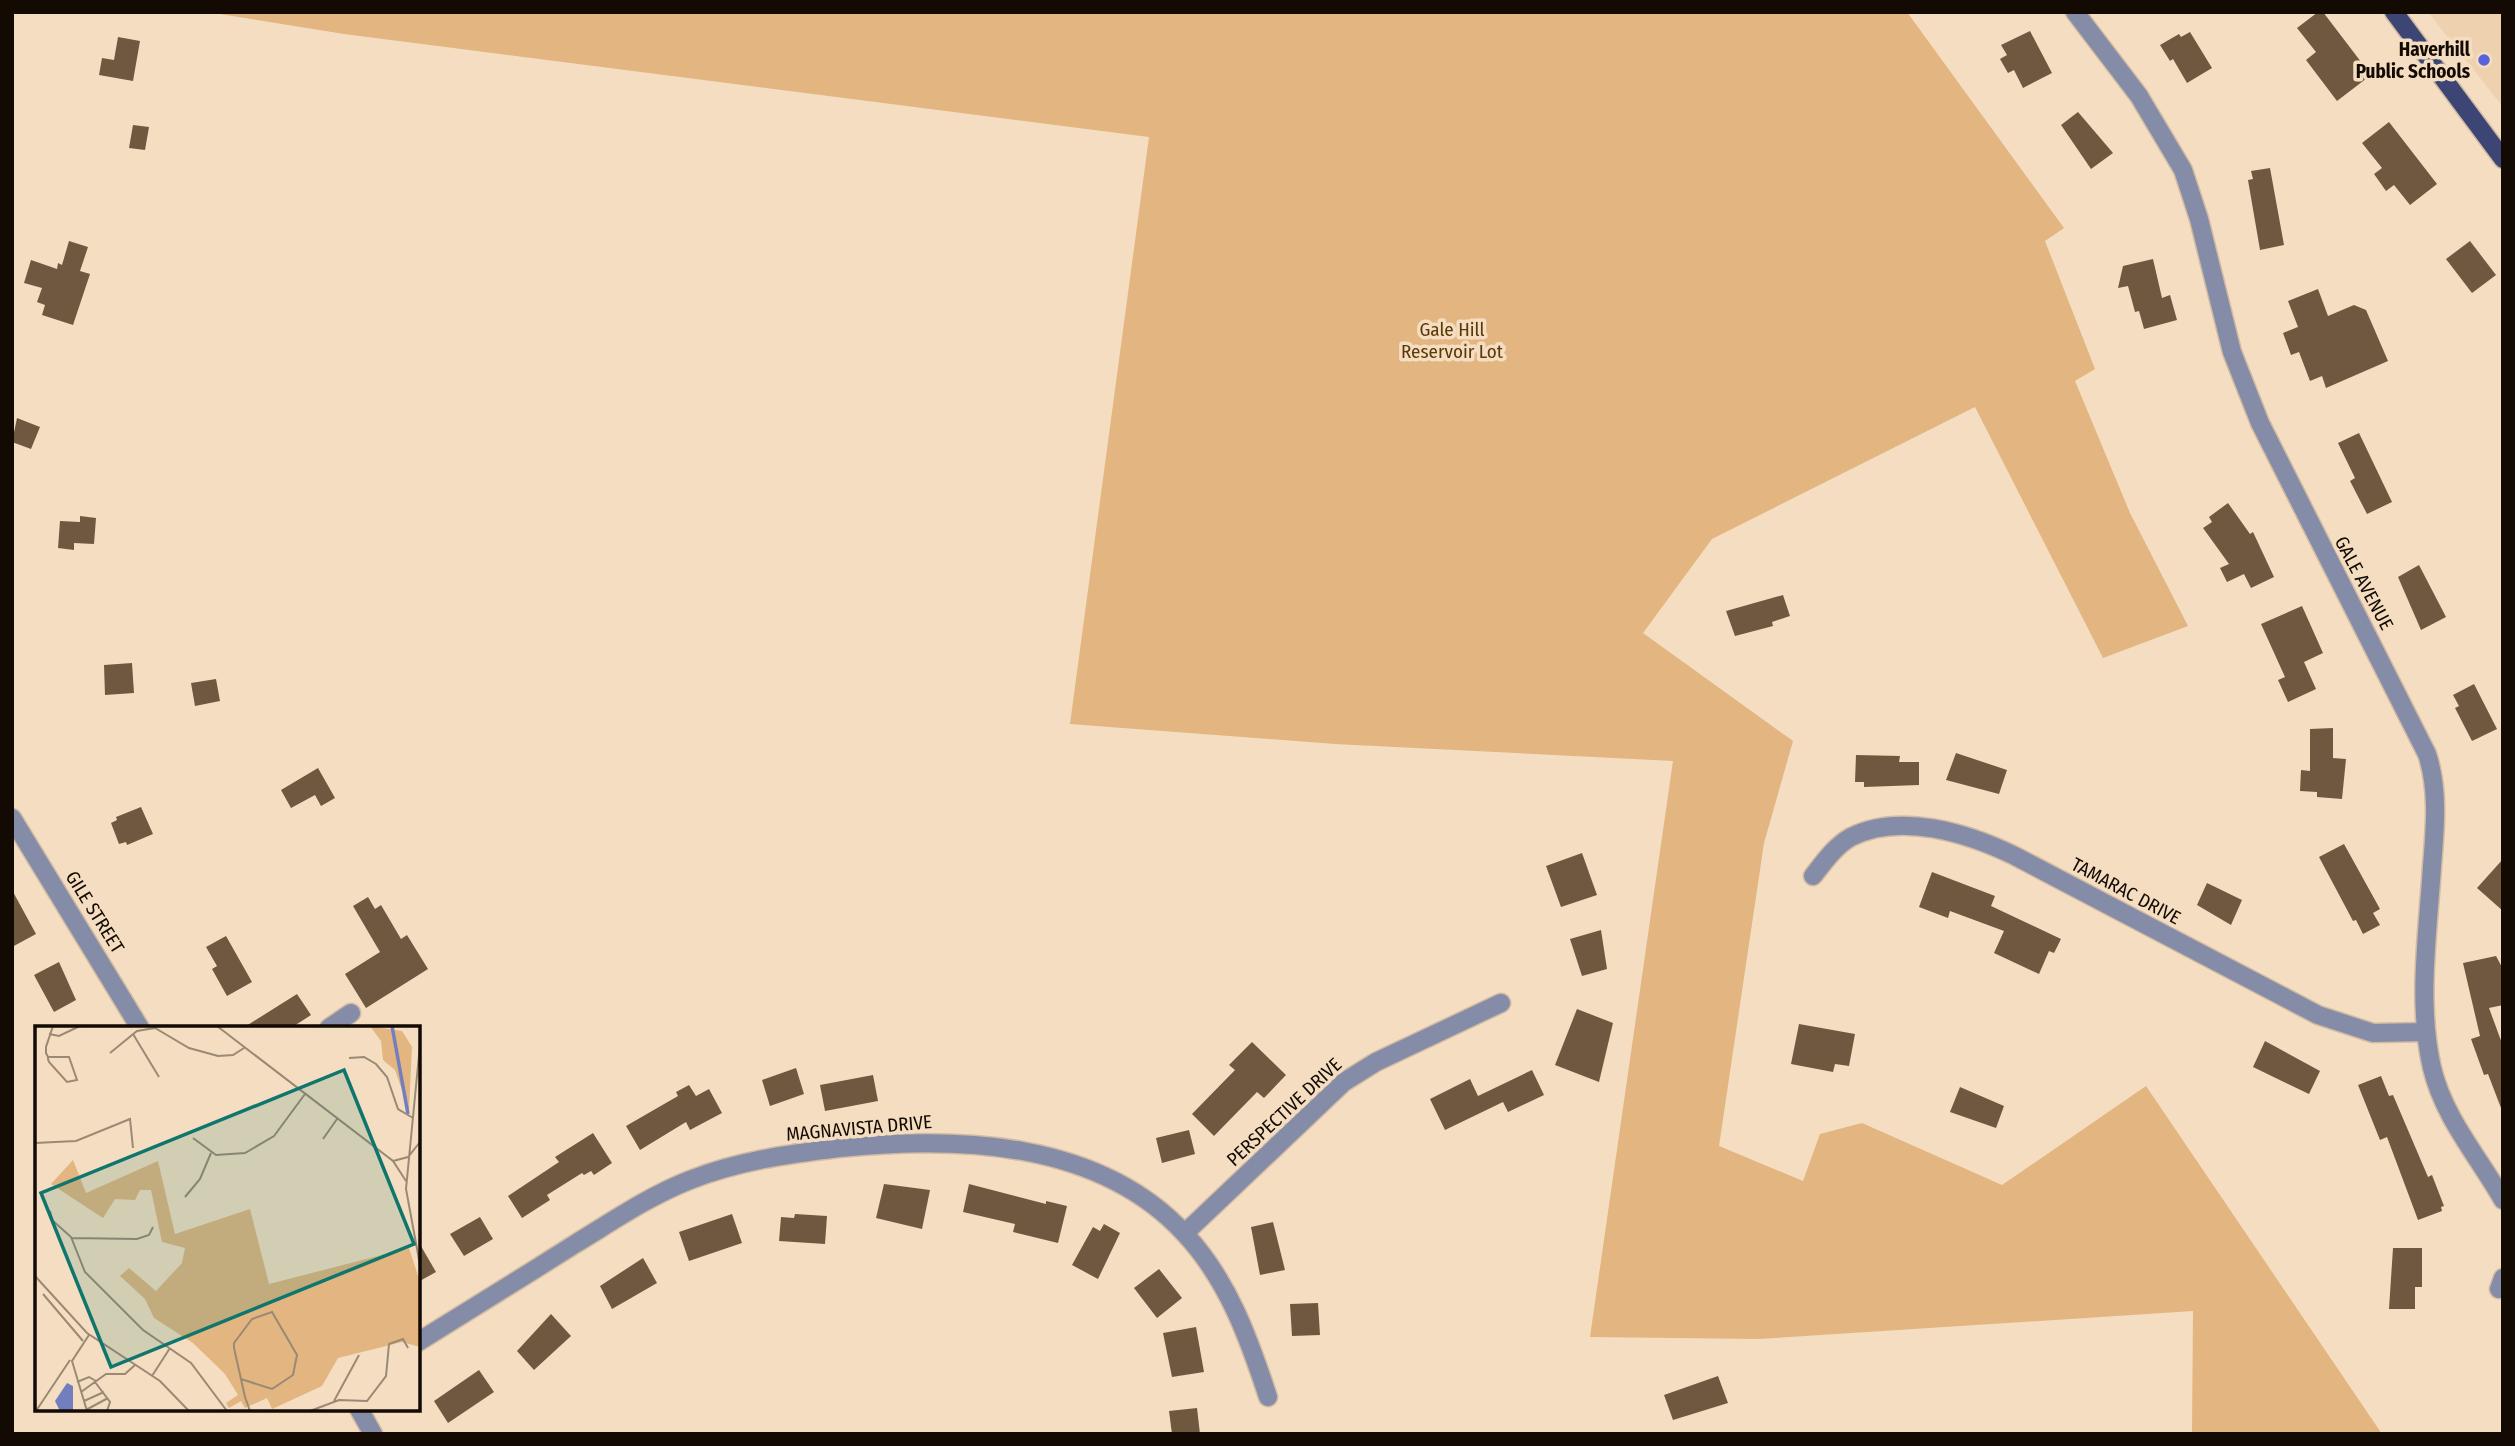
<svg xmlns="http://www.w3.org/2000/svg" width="2515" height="1446" viewBox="0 0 2515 1446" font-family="'Fira Sans Condensed',sans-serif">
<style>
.built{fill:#eed1af}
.green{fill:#e2b581}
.building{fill:#6e5940}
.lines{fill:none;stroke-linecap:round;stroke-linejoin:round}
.minor-casing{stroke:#d1bba3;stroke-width:21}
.major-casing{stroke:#d1bba3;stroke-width:21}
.minor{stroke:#858ca8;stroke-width:18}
.major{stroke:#3d4575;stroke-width:18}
.poi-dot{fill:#5763da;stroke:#f5ddc1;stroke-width:2.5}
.labels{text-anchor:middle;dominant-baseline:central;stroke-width:7;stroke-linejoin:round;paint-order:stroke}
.poi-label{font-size:19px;font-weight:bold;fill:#120a03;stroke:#f5ddc1;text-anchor:end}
.park-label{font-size:19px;fill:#5a3908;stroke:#f5ddc1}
.street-label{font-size:19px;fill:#120a03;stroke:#f5ddc1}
.inset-river{fill:none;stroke:#727ebd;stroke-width:3.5}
.inset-road{fill:none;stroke:#9a8975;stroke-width:2}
.view{fill:#0f766e;fill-opacity:0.15;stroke:#0f766e;stroke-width:3.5}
.inset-edge{fill:none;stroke:#120a03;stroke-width:3.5}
</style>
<rect width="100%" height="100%" fill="#f5ddc1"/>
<!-- built -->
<path class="built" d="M2428 12H2503V107Z"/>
<!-- green -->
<path class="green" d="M207 12H1907L2064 228 2045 241 2095 369 2075 381 2130 513 2188 626 2103 658 1975 407 1712 539 1643 633 1793 741 1764 843 1719 1146 1803 1181 1820 1134 1862 1123 2002 1185 2146 1086 2382 1434H2192L2193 1311 1759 1339 1590 1337 1673 761 1335 744 1070 724 1149 137 344 34Z"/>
<!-- building -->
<g class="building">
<path d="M2318 12H2323L2371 75 2337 101 2306 60 2316 52 2297 28Z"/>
<path d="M2030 31 2052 73 2023 88 2014 70 2008 73 2000 59 2007 55 2001 45Z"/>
<path d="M2190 32 2212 68 2187 83 2173 59 2170 61 2160 45 2179 34 2181 37Z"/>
<path d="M118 37 140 41 133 81 99 75 102 58 114 60Z"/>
<path d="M2078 112 2113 153 2091 169 2061 125Z"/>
<path d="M2389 122 2437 184 2410 205 2394 185 2386 191 2374 174 2382 168 2362 143Z"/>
<path d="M133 125 149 127 145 150 129 148Z"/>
<path d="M2270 168 2284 245 2260 250 2248 180 2253 179 2251 171Z"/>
<path d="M69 241 88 247 80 271 90 274 73 325 42 315 45 305 37 302 42 288 24 283 31 260 57 269 58 263 62 265Z"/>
<path d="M2470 241 2496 275 2472 293 2446 259Z"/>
<path d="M2153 259 2162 298 2170 295 2177 320 2144 329 2139 311 2135 312 2128 286 2118 288 2123 266Z"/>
<path d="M2318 289 2328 316 2354 305 2366 310 2388 361 2326 388 2322 376 2310 381 2299 352 2291 355 2283 333 2298 327 2288 301Z"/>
<path d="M17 418 40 427 31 449 12 442Z"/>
<path d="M2359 433 2392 502 2367 514 2350 481 2355 478 2338 443Z"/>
<path d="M2228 503 2250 534 2253 532 2274 577 2251 588 2244 574 2227 582 2220 568 2229 564 2203 528 2212 522 2209 517Z"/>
<path d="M80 516 96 518 94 544 74 543V550L58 548 60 521 80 522Z"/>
<path d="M2419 565 2446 617 2421 630 2398 577Z"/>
<path d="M1783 595 1790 616 1772 622 1773 626 1735 636 1726 611Z"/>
<path d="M2302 606 2323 653 2304 662 2316 689 2288 702 2278 680 2285 677 2261 624Z"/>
<path d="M132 663 134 693 105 695 104 665Z"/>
<path d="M216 679 220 701 195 706 191 683Z"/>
<path d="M2474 684 2497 729 2472 741 2455 708 2459 706 2453 695Z"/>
<path d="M2333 728V758L2346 759 2342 799 2317 797V792L2300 791 2301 770 2310 771V729Z"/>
<path d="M1956 753 2007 770 1999 794 1946 780Z"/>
<path d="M1856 755 1900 756 1899 762H1919V785L1864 787V782H1855Z"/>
<path d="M318 768 335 798 321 806 315 795 291 808 281 790Z"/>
<path d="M141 807 153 834 127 845 126 842 119 844 111 823 117 820 116 817Z"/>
<path d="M2344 844 2380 909 2373 913 2380 925 2363 934 2356 920 2353 921 2319 857Z"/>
<path d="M1582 853 1597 895 1561 907 1546 866Z"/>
<path d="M2503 859V911L2477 888Z"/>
<path d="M1932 872 1995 896 1991 906 2061 939 2054 953 2049 951 2039 974 1994 953 2004 931 1950 911 1948 918 1919 907Z"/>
<path d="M2207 883 2242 900 2231 925 2197 905Z"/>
<path d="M12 890 36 934 12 947Z"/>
<path d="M368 897 375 909 381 905 401 939 407 935 428 969 366 1008 345 974 380 952 353 906Z"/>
<path d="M1601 930 1607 969 1582 976 1570 939Z"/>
<path d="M226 936 252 982 227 996 212 969 217 966 206 947Z"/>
<path d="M2496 956 2503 969V1005L2489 1008 2503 1046 2501 1108 2488 1074 2484 1075 2471 1039 2480 1036 2463 963Z"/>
<path d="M59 962 76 1000 54 1012 34 975Z"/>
<path d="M297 994 311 1015 291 1028H243Z"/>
<path d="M1577 1009 1613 1023 1599 1082 1555 1065Z"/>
<path d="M1799 1024 1855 1034 1849 1066 1835 1064 1833 1072 1791 1064Z"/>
<path d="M2265 1041 2320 1071 2309 1094 2253 1067Z"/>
<path d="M1252 1042 1286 1075 1264 1098 1257 1092 1214 1136 1192 1114 1235 1070 1229 1065Z"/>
<path d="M796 1068 804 1094 770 1106 762 1080Z"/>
<path d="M1532 1070 1544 1095 1508 1112 1503 1102 1445 1130 1430 1099 1470 1079 1478 1096Z"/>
<path d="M873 1075 878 1101 825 1111 820 1085Z"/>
<path d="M2381 1076 2389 1096 2393 1095 2428 1177 2432 1175 2444 1206 2441 1207 2442 1211 2418 1220 2387 1137 2380 1140 2358 1085Z"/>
<path d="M689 1085 696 1096 709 1089 722 1113 690 1130 686 1122 640 1150 626 1126 678 1096 676 1092Z"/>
<path d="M1960 1087 2004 1106 1996 1128 1950 1112Z"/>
<path d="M1189 1130 1195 1154 1162 1163 1156 1138Z"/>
<path d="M593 1133 612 1163 594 1175 591 1171 584 1175 582 1173 547 1195 550 1200 522 1218 508 1196 559 1162 555 1157Z"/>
<path d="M884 1184 930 1190 922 1229 876 1218Z"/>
<path d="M969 1184 1046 1204V1201L1067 1206 1058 1243 1013 1232 1015 1224 963 1212Z"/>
<path d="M732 1214 742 1243 689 1261 679 1232Z"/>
<path d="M795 1214 827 1216 825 1244 779 1241 781 1217 794 1218Z"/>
<path d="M480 1217 493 1239 464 1256 450 1234Z"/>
<path d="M1273 1222 1285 1270 1260 1275 1251 1227Z"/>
<path d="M1104 1224 1120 1233 1098 1279 1072 1265 1093 1227 1100 1231Z"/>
<path d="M418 1241 436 1272 418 1282Z"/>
<path d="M2393 1248H2422V1287H2415V1309H2389Z"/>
<path d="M643 1258 657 1283 612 1309 600 1286Z"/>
<path d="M1159 1269 1182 1298 1157 1318 1134 1288Z"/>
<path d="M1318 1303 1320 1335 1292 1336 1290 1304Z"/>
<path d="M551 1314 571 1336 534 1370 517 1351Z"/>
<path d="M1196 1327 1204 1372 1172 1377 1163 1333Z"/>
<path d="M479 1370 494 1392 448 1423 434 1401Z"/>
<path d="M1718 1376 1728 1403 1673 1420 1664 1395Z"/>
<path d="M1197 1408 1200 1434H1172L1169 1411Z"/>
</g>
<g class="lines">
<defs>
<g id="minor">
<path d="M2075 12 2139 96 2183 170 2199 219 2232 352 2260 423 2427 754C2439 790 2435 829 2432 866 2428 932 2417 1003 2432 1068 2444 1118 2478 1156 2503 1200"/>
<path d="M12 818 140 1028"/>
<path d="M1813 876C1824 862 1835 846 1851 837 1900 812 1967 833 2013 855L2318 1015 2373 1033 2426 1032"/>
<path d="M329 1028 351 1013"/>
<path d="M1185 1233 1344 1082 1376 1062 1501 1003"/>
<path d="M2499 1289 2503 1278"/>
<path d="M418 1342C471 1309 523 1277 575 1244 613 1221 649 1196 690 1180 738 1161 788 1154 839 1148 956 1136 1099 1140 1185 1234 1228 1280 1249 1339 1268 1397"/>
<path d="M359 1409 373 1434"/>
</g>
<path id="major" d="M2394 12 2503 159"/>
</defs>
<!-- minor casing -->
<use href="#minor" class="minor-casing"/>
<!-- major casing -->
<use href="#major" class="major-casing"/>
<!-- minor -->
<use href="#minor" class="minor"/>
<!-- major -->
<use href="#major" class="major"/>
</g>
<!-- markers -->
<circle class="poi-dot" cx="2484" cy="60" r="7"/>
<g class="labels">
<!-- poi labels -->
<g class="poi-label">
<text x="2470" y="49">Haverhill<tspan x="2470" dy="22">Public Schools</tspan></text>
</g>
<!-- park labels -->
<g class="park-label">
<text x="1452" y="329">Gale Hill<tspan x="1452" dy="22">Reservoir Lot</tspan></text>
</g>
<!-- street labels -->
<g class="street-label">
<text transform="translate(2364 583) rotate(62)">GALE AVENUE</text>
<text transform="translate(2126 891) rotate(28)">TAMARAC DRIVE</text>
<text transform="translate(95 912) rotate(58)">GILE STREET</text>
<text transform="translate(1284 1112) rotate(-43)">PERSPECTIVE DRIVE</text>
<text transform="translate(859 1128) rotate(-5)">MAGNAVISTA DRIVE</text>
</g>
</g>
<!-- overview -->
<g transform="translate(35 1026)">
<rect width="385" height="385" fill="#f5ddc1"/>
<path d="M335 0 367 5 377 21 374 84 360 44 348 34 346 15ZM38 134 51 167 123 135 140 208 215 183 234 258 374 222 385 256V321L367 316 303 332 287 360 237 383 232 372 210 382 206 375 194 382 191 377 203 369 190 348 158 317 119 292 110 273 85 250 94 242 121 265 147 237 150 222 127 216 116 164H105L100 174 80 173 68 192 16 158Z" fill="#e2b581"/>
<path d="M32 357 38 360V385H25L20 375Z" fill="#727ebd"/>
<path class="inset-river" d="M357 0 373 88"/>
<path class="inset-road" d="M182 0 358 135 371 155M14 8 24 10 45 0M98 8 124 51M385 19 371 163 385 239M75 27 102 5 120 2 154 22 183 30 198 29 209 22M13 31H34L42 54 32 56 14 36 13 33V31L11 27V21L18 0M314 32 329 31 341 38 352 51 363 83 378 92M158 112 181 129 210 127 239 110 270 68M288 113 302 93M0 117 41 115 95 93 98 122M358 135 373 131 385 116M150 171 165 153 176 127M15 185 17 194 36 211 50 246 108 304 156 337 192 385M36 212 102 213 114 209 118 201M0 250 52 307 125 355 154 385M8 268 48 315M117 350 135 322M206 353 237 363 258 349 262 329 237 286 217 293 199 317V322L210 371 215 385M42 356 54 351 61 355M60 356 75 376 72 385M46 366 71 348H90L100 339M49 375 69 366M299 375 324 329M1 385 35 334M49 385 73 372M52 385 37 335 54 309M275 385 304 374 332 375 351 350 354 318 368 313 373 322"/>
<path class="view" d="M309 44 379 218 76 341 6 167Z"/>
<rect width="385" height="385" class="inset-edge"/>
</g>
<!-- border -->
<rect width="2515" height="1446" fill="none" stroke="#120a03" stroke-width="28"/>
</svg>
